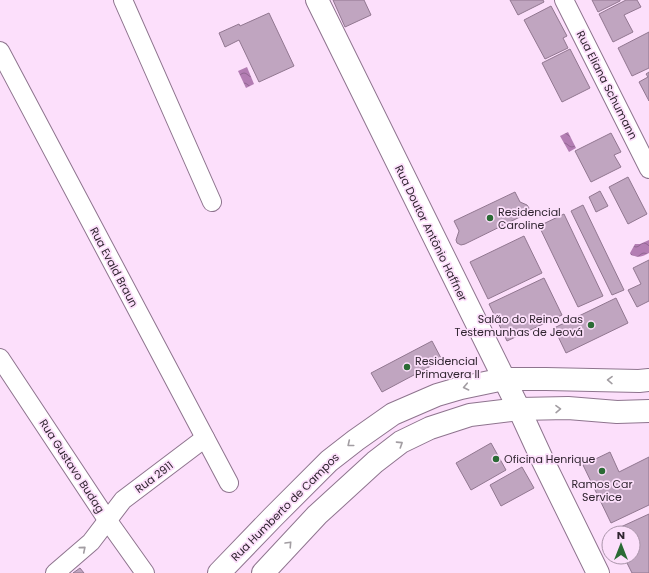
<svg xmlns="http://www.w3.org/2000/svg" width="649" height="573" viewBox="0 0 649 573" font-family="Poppins,sans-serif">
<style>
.water{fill:url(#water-waves)}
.building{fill:#c0a5c0;stroke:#917790}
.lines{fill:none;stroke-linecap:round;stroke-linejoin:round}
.street-casing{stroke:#8e748e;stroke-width:20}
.secondary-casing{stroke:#8e748e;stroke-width:24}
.primary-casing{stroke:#8e748e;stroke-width:24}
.street{stroke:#fff;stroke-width:18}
.secondary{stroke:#fff;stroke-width:22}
.primary{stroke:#fff;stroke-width:22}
.oneway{stroke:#a29da2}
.poi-dot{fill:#2b6b35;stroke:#fcdffb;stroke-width:1.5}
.labels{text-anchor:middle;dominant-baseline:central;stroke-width:3.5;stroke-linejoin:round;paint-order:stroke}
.street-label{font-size:11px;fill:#302530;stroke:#fcdffb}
.poi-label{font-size:11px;fill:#302530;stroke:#fcdffb;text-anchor:start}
</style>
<defs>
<pattern id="water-waves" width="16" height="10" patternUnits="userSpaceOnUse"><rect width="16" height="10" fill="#b37db3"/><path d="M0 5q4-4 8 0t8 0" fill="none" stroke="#926692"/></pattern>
</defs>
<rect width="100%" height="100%" fill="#fcdffb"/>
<!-- water -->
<g class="water">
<path d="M247 67 254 84 246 88 238 71Z"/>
<path d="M568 132 576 148 569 152 560 136Z"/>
<path d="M649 240V253C641 257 640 258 631 255L630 253 635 244H640Z"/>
</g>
<!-- building -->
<g class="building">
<path d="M333 0H364L371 15 345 27Z"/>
<path d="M510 0H543L544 2 518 15Z"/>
<path d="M592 0H620V1L598 12Z"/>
<path d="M626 0H637L641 7 624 15 633 32 613 42 599 14Z"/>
<path d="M551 6 567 36 563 38 568 48 545 59 524 20Z"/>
<path d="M269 13 294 66 259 82 239 40 225 47 219 33 239 24 240 26Z"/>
<path d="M649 32V68L632 76 618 48Z"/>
<path d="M570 49 590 88 562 102 542 63Z"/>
<path d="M649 72V101L639 82 648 77 646 74Z"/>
<path d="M611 133 621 152 614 155 621 167 591 182 575 151Z"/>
<path d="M628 177 647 214 628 224 609 187Z"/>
<path d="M600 191 608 206 596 212 589 197Z"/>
<path d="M515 192 520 202 527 205 529 208 528 212 526 214 465 244 461 245 457 243 456 240 459 231 454 221Z"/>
<path d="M583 205 624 290 612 295 571 211Z"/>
<path d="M564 214 603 296 578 307 539 226Z"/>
<path d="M524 236 542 273 488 299 470 262Z"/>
<path d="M649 260V301L637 307 628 290 641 284 633 268Z"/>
<path d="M544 278 562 315 507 341 489 304Z"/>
<path d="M616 298 628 323 566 353 554 328Z"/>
<path d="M432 341 442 360 382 392 371 373Z"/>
<path d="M491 443 506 470 471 490 456 463Z"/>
<path d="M610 452 619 472 649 457V505L611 523 583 465Z"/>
<path d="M522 467 534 488 501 506 490 485Z"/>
<path d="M649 514V573H632L624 557H633V533H613L612 531Z"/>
<path d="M80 568 84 573H73Z"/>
</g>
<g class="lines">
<defs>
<g id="street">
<path d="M123 0 212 202"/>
<path d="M564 0 649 169"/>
<path d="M0 51 229 483"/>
<path d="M0 358 108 521 145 573"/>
<path d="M55 573 91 542 123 500 205 438"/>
</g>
<path id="secondary" d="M317 0 519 409 542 459 598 573"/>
<g id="primary">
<path d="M219 573 273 517 329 461 356 440 393 414 437 395 461 388 504 379H546L639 381 649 380"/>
<path d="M263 573 317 515 375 462 401 442 430 428 470 415 519 409 568 408 617 412 649 411"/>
</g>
</defs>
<!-- street casing -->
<use href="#street" class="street-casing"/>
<!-- secondary casing -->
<use href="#secondary" class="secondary-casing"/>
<!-- primary casing -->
<use href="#primary" class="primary-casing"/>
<!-- street -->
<use href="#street" class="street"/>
<!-- secondary -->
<use href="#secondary" class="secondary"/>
<!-- primary -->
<use href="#primary" class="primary"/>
</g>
<!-- one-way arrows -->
<defs><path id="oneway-chevron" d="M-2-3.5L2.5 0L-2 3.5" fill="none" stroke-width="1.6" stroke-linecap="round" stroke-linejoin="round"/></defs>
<g class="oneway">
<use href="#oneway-chevron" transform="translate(610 380) rotate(-179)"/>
<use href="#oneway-chevron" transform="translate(466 387) rotate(168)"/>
<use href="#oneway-chevron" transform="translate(558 409) rotate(-1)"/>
<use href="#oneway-chevron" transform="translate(350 444) rotate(141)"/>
<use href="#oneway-chevron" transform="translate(400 444) rotate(-33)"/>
<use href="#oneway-chevron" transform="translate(289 544) rotate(-47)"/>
<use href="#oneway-chevron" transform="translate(83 549) rotate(-40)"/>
</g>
<!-- markers -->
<g class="poi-dot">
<circle cx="490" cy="218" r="4"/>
<circle cx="591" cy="325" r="4"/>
<circle cx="407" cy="367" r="4"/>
<circle cx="496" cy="459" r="4"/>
<circle cx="602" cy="471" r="4"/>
</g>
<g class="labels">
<!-- street labels -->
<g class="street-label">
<text transform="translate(607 85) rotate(63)">Rua Eliana Schumann</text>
<text transform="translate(431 233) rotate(64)">Rua Doutor Antônio Haffner</text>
<text transform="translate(114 267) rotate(62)">Rua Evald Braun</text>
<text transform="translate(72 466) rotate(57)">Rua Gustavo Budag</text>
<text transform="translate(154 477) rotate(-37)">Rua 2911</text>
<text transform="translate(285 507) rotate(-45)">Rua Humberto de Campos</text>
</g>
<!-- poi labels -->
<g class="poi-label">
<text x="498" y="212">Residencial<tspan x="498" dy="13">Caroline</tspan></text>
<text x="583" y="319" text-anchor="end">Salão do Reino das<tspan x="583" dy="13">Testemunhas de Jeová</tspan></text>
<text x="415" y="361">Residencial<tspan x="415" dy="13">Primavera II</tspan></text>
<text x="504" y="459">Oficina Henrique</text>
<text x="602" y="484" text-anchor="middle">Ramos Car<tspan x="602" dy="13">Service</tspan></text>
</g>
</g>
<!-- north arrow -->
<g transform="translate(621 545)"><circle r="19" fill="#fcdffb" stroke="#aa95aa"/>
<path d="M0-3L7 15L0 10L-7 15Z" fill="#2b6b35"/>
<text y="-6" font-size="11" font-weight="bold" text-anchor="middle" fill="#302530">N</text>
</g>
</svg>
